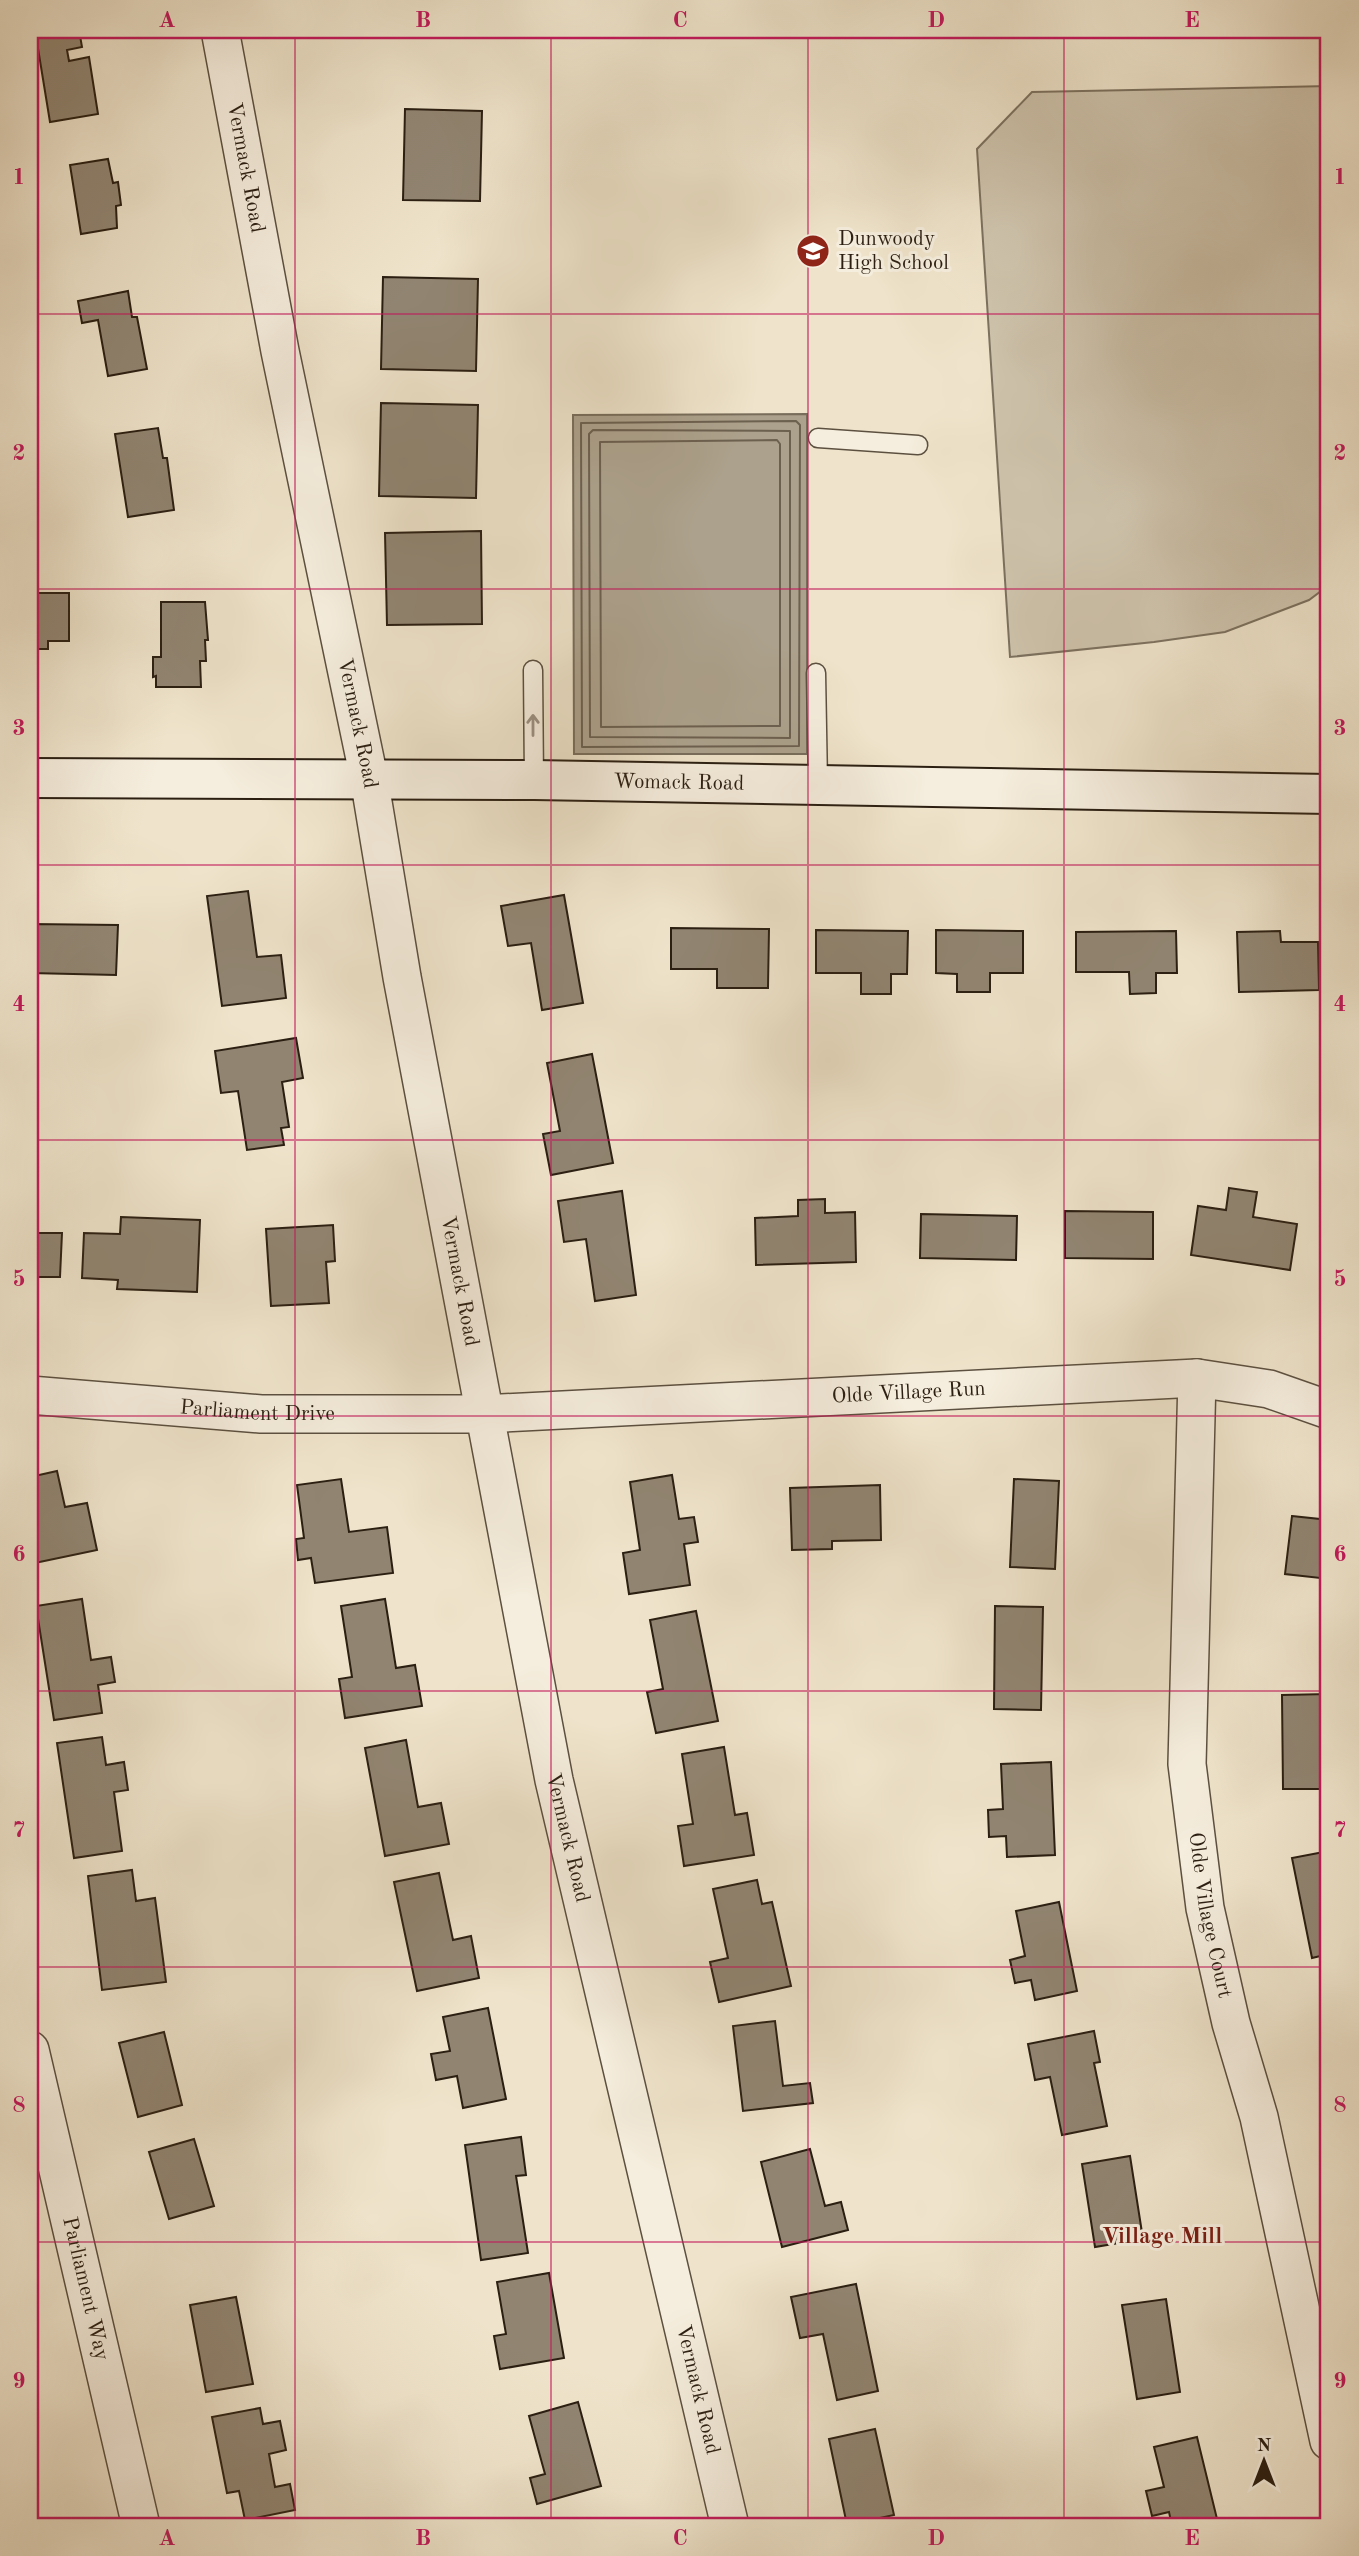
<svg xmlns="http://www.w3.org/2000/svg" width="1359" height="2556" viewBox="0 0 1359 2556" font-family="'Old Standard TT',serif">
<style>
.green{fill:#cec3ac;stroke:#7c715f;stroke-width:2}
.water{fill:#aca18c;stroke:#786d5b;stroke-width:2}
.lines{fill:none;stroke-linecap:round;stroke-linejoin:round}
.shore{stroke:#6c604f;stroke-width:2}
.building{fill:#918572;stroke:#2b1f12;stroke-width:2}
.lane-casing{stroke:#5c5040;stroke-width:21}
.street-casing{stroke:#5c5040;stroke-width:40}
.secondary-casing{stroke:#2b1f12;stroke-width:42}
.lane{stroke:#f5eddd;stroke-width:18}
.street{stroke:#f5eddd;stroke-width:37}
.secondary{stroke:#f5eddd;stroke-width:38}
.oneway{stroke:#9a9082}
.grid{fill:none;stroke:#c2185b;stroke-width:2;stroke-opacity:0.55}
.labels{text-anchor:middle;dominant-baseline:central;stroke-width:6;stroke-linejoin:round;paint-order:stroke}
.street-label{font-size:21px;fill:#2b1f12;stroke:#f5eddd}
.poi-label{font-size:21px;fill:#2b1f12;stroke:#f5eddd;text-anchor:start}
.neighbourhood-label{font-size:23px;font-weight:bold;fill:#7a1f14;stroke:#f5eddd}
.neatline{fill:none;stroke:#c2185b;stroke-width:2.5}
.grid-label{font-size:23px;text-anchor:middle;font-weight:bold;fill:#c2185b}
</style>
<rect width="100%" height="100%" fill="#efe4cb"/>
<filter id="stains"><feTurbulence type="fractalNoise" baseFrequency=".00286" numOctaves="4"/><feColorMatrix values="0 0 0 0 .2 0 0 0 0 .09 0 0 0 0 .02 0 0 0 .5 -.17"/></filter>
<radialGradient id="worn" r=".72"><stop offset=".6" stop-color="#630" stop-opacity="0"/><stop offset="1" stop-color="#630" stop-opacity=".3"/></radialGradient>
<!-- green -->
<path class="green" d="M1329 86V585L1309 600 1225 632 1154 642 1010 657 977 149 1032 92Z"/>
<!-- water -->
<path class="water" d="M807 414V754H574L573 415Z"/>
<g class="lines">
<!-- shore -->
<g class="shore">
<path d="M796 421 800 425 799 746 582 747 581 423Z"/>
<path d="M593 430 790 431V738L590 737 589 434Z"/>
<path d="M777 440 780 444V726L601 727 600 442Z"/>
</g>
</g>
<!-- building -->
<g class="building">
<path d="M35 30H79L82 47 67 50 69 61 89 57 98 114 50 122Z"/>
<path d="M405 109 482 111 480 201 403 200Z"/>
<path d="M108 159 113 183 118 182 121 205 116 206 117 228 81 234 70 165Z"/>
<path d="M383 277 478 279 476 371 381 369Z"/>
<path d="M128 291 132 317H137L147 369 108 376 98 320 82 323 78 301Z"/>
<path d="M381 403 478 405 476 498 379 496Z"/>
<path d="M158 428 163 458H167L174 510 128 517 115 434Z"/>
<path d="M481 531 482 624 387 625 385 533Z"/>
<path d="M30 593H69V641H48V649H32Z"/>
<path d="M161 602H205L208 640H205L206 661H200L201 687H156V676L153 677V657H161Z"/>
<path d="M248 891 257 957 281 955 286 998 222 1006 207 896Z"/>
<path d="M564 895 583 1003 542 1010 531 943 508 946 501 906Z"/>
<path d="M30 924 118 925 116 975 30 973Z"/>
<path d="M671 928 769 929 768 988H717V969H671Z"/>
<path d="M816 930 908 931 907 974H891V994H861V973H816Z"/>
<path d="M936 930 1023 931V973H990V992H957V974L936 973Z"/>
<path d="M1176 931 1177 973H1156V993L1130 994 1129 972H1076V932Z"/>
<path d="M1280 931 1281 942H1318L1319 990 1239 992 1237 932Z"/>
<path d="M296 1038 303 1078 282 1082 289 1127 281 1128 284 1145 247 1150 238 1091 221 1093 215 1051Z"/>
<path d="M592 1054 613 1163 551 1175 543 1134 560 1131 547 1063Z"/>
<path d="M1229 1188 1257 1192 1253 1217 1297 1224 1290 1270 1191 1255 1198 1206 1226 1210Z"/>
<path d="M622 1191 636 1295 595 1301 586 1239 564 1242 558 1201Z"/>
<path d="M825 1199V1213L855 1212 856 1262 756 1265 755 1218 798 1216V1200Z"/>
<path d="M1065 1211 1153 1212V1259L1065 1258Z"/>
<path d="M921 1214 1017 1216 1016 1260 920 1258Z"/>
<path d="M121 1217 200 1220 197 1292 117 1289 118 1280 82 1278 84 1233 120 1234Z"/>
<path d="M333 1225 335 1261 326 1262 329 1303 271 1306 266 1229Z"/>
<path d="M30 1233H62L60 1277H30Z"/>
<path d="M1329 1277V1296L1323 1294Z"/>
<path d="M57 1471 65 1507 87 1503 97 1550 30 1564V1477Z"/>
<path d="M672 1475 679 1519 694 1517 698 1542 684 1544 690 1585 629 1594 623 1553 640 1550 630 1482Z"/>
<path d="M341 1479 349 1532 387 1527 393 1573 315 1583 311 1558 298 1560 296 1539 304 1538 297 1485Z"/>
<path d="M1014 1479 1059 1481 1055 1569 1010 1567Z"/>
<path d="M880 1485 881 1540 832 1541V1549L792 1550 790 1488Z"/>
<path d="M1292 1516 1329 1520V1579L1285 1574Z"/>
<path d="M82 1599 91 1660 111 1657 115 1682 98 1685 102 1713 54 1720 36 1606Z"/>
<path d="M385 1599 396 1668 415 1665 422 1706 345 1718 339 1679 352 1677 341 1606Z"/>
<path d="M995 1606 1043 1607 1041 1710 994 1709Z"/>
<path d="M696 1611 718 1721 656 1733 647 1692 663 1689 650 1620Z"/>
<path d="M1329 1694V1789H1283L1282 1695Z"/>
<path d="M102 1737 106 1765 124 1762 128 1790 114 1792 122 1851 74 1858 57 1743Z"/>
<path d="M406 1740 418 1807 441 1803 449 1844 385 1856 365 1748Z"/>
<path d="M724 1747 735 1815 747 1813 754 1855 684 1866 678 1826 693 1824 682 1754Z"/>
<path d="M1051 1762 1055 1855 1007 1857 1006 1836 989 1837 988 1810 1003 1809 1001 1764Z"/>
<path d="M1329 1851V1954L1312 1958 1292 1858Z"/>
<path d="M132 1870 136 1901 155 1898 166 1982 102 1990 88 1876Z"/>
<path d="M439 1873 453 1940 471 1936 479 1978 417 1991 394 1882Z"/>
<path d="M757 1880 762 1904 772 1902 791 1986 719 2002 710 1962 728 1958 713 1889Z"/>
<path d="M1059 1902 1077 1991 1035 2000 1031 1980 1015 1983 1010 1960 1025 1956 1016 1911Z"/>
<path d="M488 2008 506 2099 463 2108 457 2076 436 2080 431 2054 450 2051 443 2017Z"/>
<path d="M775 2021 783 2086 810 2083 813 2103 743 2111 733 2026Z"/>
<path d="M1094 2031 1100 2062 1094 2063 1107 2126 1062 2135 1050 2077 1035 2080 1028 2044Z"/>
<path d="M164 2032 182 2105 138 2117 119 2043Z"/>
<path d="M521 2137 526 2175 516 2176 528 2253 481 2260 465 2145Z"/>
<path d="M194 2139 214 2206 169 2219 149 2152Z"/>
<path d="M810 2149 825 2206 841 2202 848 2230 782 2247 761 2162Z"/>
<path d="M1130 2156 1143 2239 1095 2247 1082 2164Z"/>
<path d="M549 2273 564 2358 500 2369 494 2336 506 2334 497 2282Z"/>
<path d="M856 2284 878 2391 837 2400 823 2334 800 2338 791 2297Z"/>
<path d="M236 2297 253 2384 206 2392 190 2305Z"/>
<path d="M1166 2299 1180 2392 1137 2399 1122 2305Z"/>
<path d="M578 2402 601 2486 537 2504 530 2478 545 2474 529 2416Z"/>
<path d="M260 2408 263 2424 280 2421 286 2450 269 2454 275 2487 290 2484 295 2510 245 2520 239 2491 227 2493 212 2417Z"/>
<path d="M875 2429 894 2515 847 2525 829 2439Z"/>
<path d="M1197 2437 1218 2523 1205 2526H1172L1169 2512 1152 2516 1146 2491 1164 2487 1154 2447Z"/>
</g>
<g class="lines">
<defs>
<g id="lane">
<path d="M818 438 918 445"/>
<path d="M533 670 534 780"/>
<path d="M816 673 818 784"/>
</g>
<g id="street">
<path id="s1" d="M220 30 280 351 369 778 402 977 554 1780 730 2526"/>
<path id="s2" d="M1197 1378 1187 1764 1205 1908 1231 2023 1259 2117 1329 2441"/>
<path id="s3" d="M30 1395 261 1414H483L1197 1378 1269 1389 1329 1410"/>
<path id="s4" d="M30 2050 141 2526"/>
</g>
<g id="secondary">
<path id="s5" d="M30 778 534 780 1329 794"/>
</g>
</defs>
<!-- lane casing -->
<use href="#lane" class="lane-casing"/>
<!-- street casing -->
<use href="#street" class="street-casing"/>
<!-- secondary casing -->
<use href="#secondary" class="secondary-casing"/>
<!-- lane -->
<use href="#lane" class="lane"/>
<!-- street -->
<use href="#street" class="street"/>
<!-- secondary -->
<use href="#secondary" class="secondary"/>
</g>
<!-- one-way arrows -->
<defs><path id="oneway-shaft" d="M-6 0H5M1.5-3L5.5 0L1.5 3" fill="none" stroke-width="1.6" stroke-linecap="round" stroke-linejoin="round" transform="scale(1.75)"/></defs>
<use class="oneway" href="#oneway-shaft" transform="translate(533 725) rotate(-90)"/>
<!-- grid -->
<path class="grid" d="M295 30V2526M551 30V2526M808 30V2526M1064 30V2526M30 314H1329M30 589H1329M30 865H1329M30 1140H1329M30 1416H1329M30 1691H1329M30 1967H1329M30 2242H1329"/>
<!-- icons -->
<defs>
<symbol id="school-disc" viewBox="-11 -11 22 22"><circle r="9.5" fill="#8f2418" stroke="#f5eddd"/><path d="M0-5L7-2L0 1L-7-2ZM-4 1L0 2.5L4 1V4Q0 6-4 4Z" fill="#fff"/></symbol>
</defs>
<g fill-rule="evenodd">
<use href="#school-disc" x="794" y="232" width="38" height="38"/>
</g>
<g class="labels">
<!-- street labels -->
<g class="street-label">
<text stroke="none"><textPath href="#s1" startOffset="140">Vermack Road</textPath></text>
<text stroke="none"><textPath href="#s1" startOffset="707">Vermack Road</textPath></text>
<text stroke="none"><textPath href="#s5" startOffset="649">Womack Road</textPath></text>
<text stroke="none"><textPath href="#s1" startOffset="1274">Vermack Road</textPath></text>
<text stroke="none"><textPath href="#s3" startOffset="880">Olde Village Run</textPath></text>
<text stroke="none"><textPath href="#s3" startOffset="228">Parliament Drive</textPath></text>
<text stroke="none"><textPath href="#s1" startOffset="1841">Vermack Road</textPath></text>
<text stroke="none"><textPath href="#s2" startOffset="539">Olde Village Court</textPath></text>
<text stroke="none"><textPath href="#s4" startOffset="245">Parliament Way</textPath></text>
<text stroke="none"><textPath href="#s1" startOffset="2408">Vermack Road</textPath></text>
</g>
<!-- poi labels -->
<g class="poi-label">
<text x="838" y="239">Dunwoody<tspan x="838" dy="24">High School</tspan></text>
</g>
<!-- neighbourhood labels -->
<g class="neighbourhood-label">
<text x="1162" y="2236">Village Mill</text>
</g>
</g>
<!-- margin -->
<rect width="1359" height="2556" fill="none" stroke="#efe4cb" stroke-width="77"/>
<!-- north arrow -->
<g transform="translate(1264 2461)" stroke="#f5eddd" stroke-width="5" paint-order="stroke">
<path d="M0-5L12 26L0 18L-12 26Z" fill="#2b1f12"/>
<text y="-10" font-size="19" font-weight="bold" text-anchor="middle" fill="#2b1f12">N</text>
</g>
<rect x="38" y="38" width="1282" height="2480" class="neatline"/>
<g class="grid-label">
<text x="167" y="27">A</text>
<text x="423" y="27">B</text>
<text x="680" y="27">C</text>
<text x="936" y="27">D</text>
<text x="1192" y="27">E</text>
<text x="19" y="184">1</text>
<text x="1340" y="184">1</text>
<text x="19" y="460">2</text>
<text x="1340" y="460">2</text>
<text x="19" y="735">3</text>
<text x="1340" y="735">3</text>
<text x="19" y="1011">4</text>
<text x="1340" y="1011">4</text>
<text x="19" y="1286">5</text>
<text x="1340" y="1286">5</text>
<text x="19" y="1561">6</text>
<text x="1340" y="1561">6</text>
<text x="19" y="1837">7</text>
<text x="1340" y="1837">7</text>
<text x="19" y="2112">8</text>
<text x="1340" y="2112">8</text>
<text x="19" y="2388">9</text>
<text x="1340" y="2388">9</text>
<text x="167" y="2545">A</text>
<text x="423" y="2545">B</text>
<text x="680" y="2545">C</text>
<text x="936" y="2545">D</text>
<text x="1192" y="2545">E</text>
</g>
<rect width="100%" height="100%" filter="url(#stains)"/>
<rect width="100%" height="100%" fill="url(#worn)"/>
</svg>
